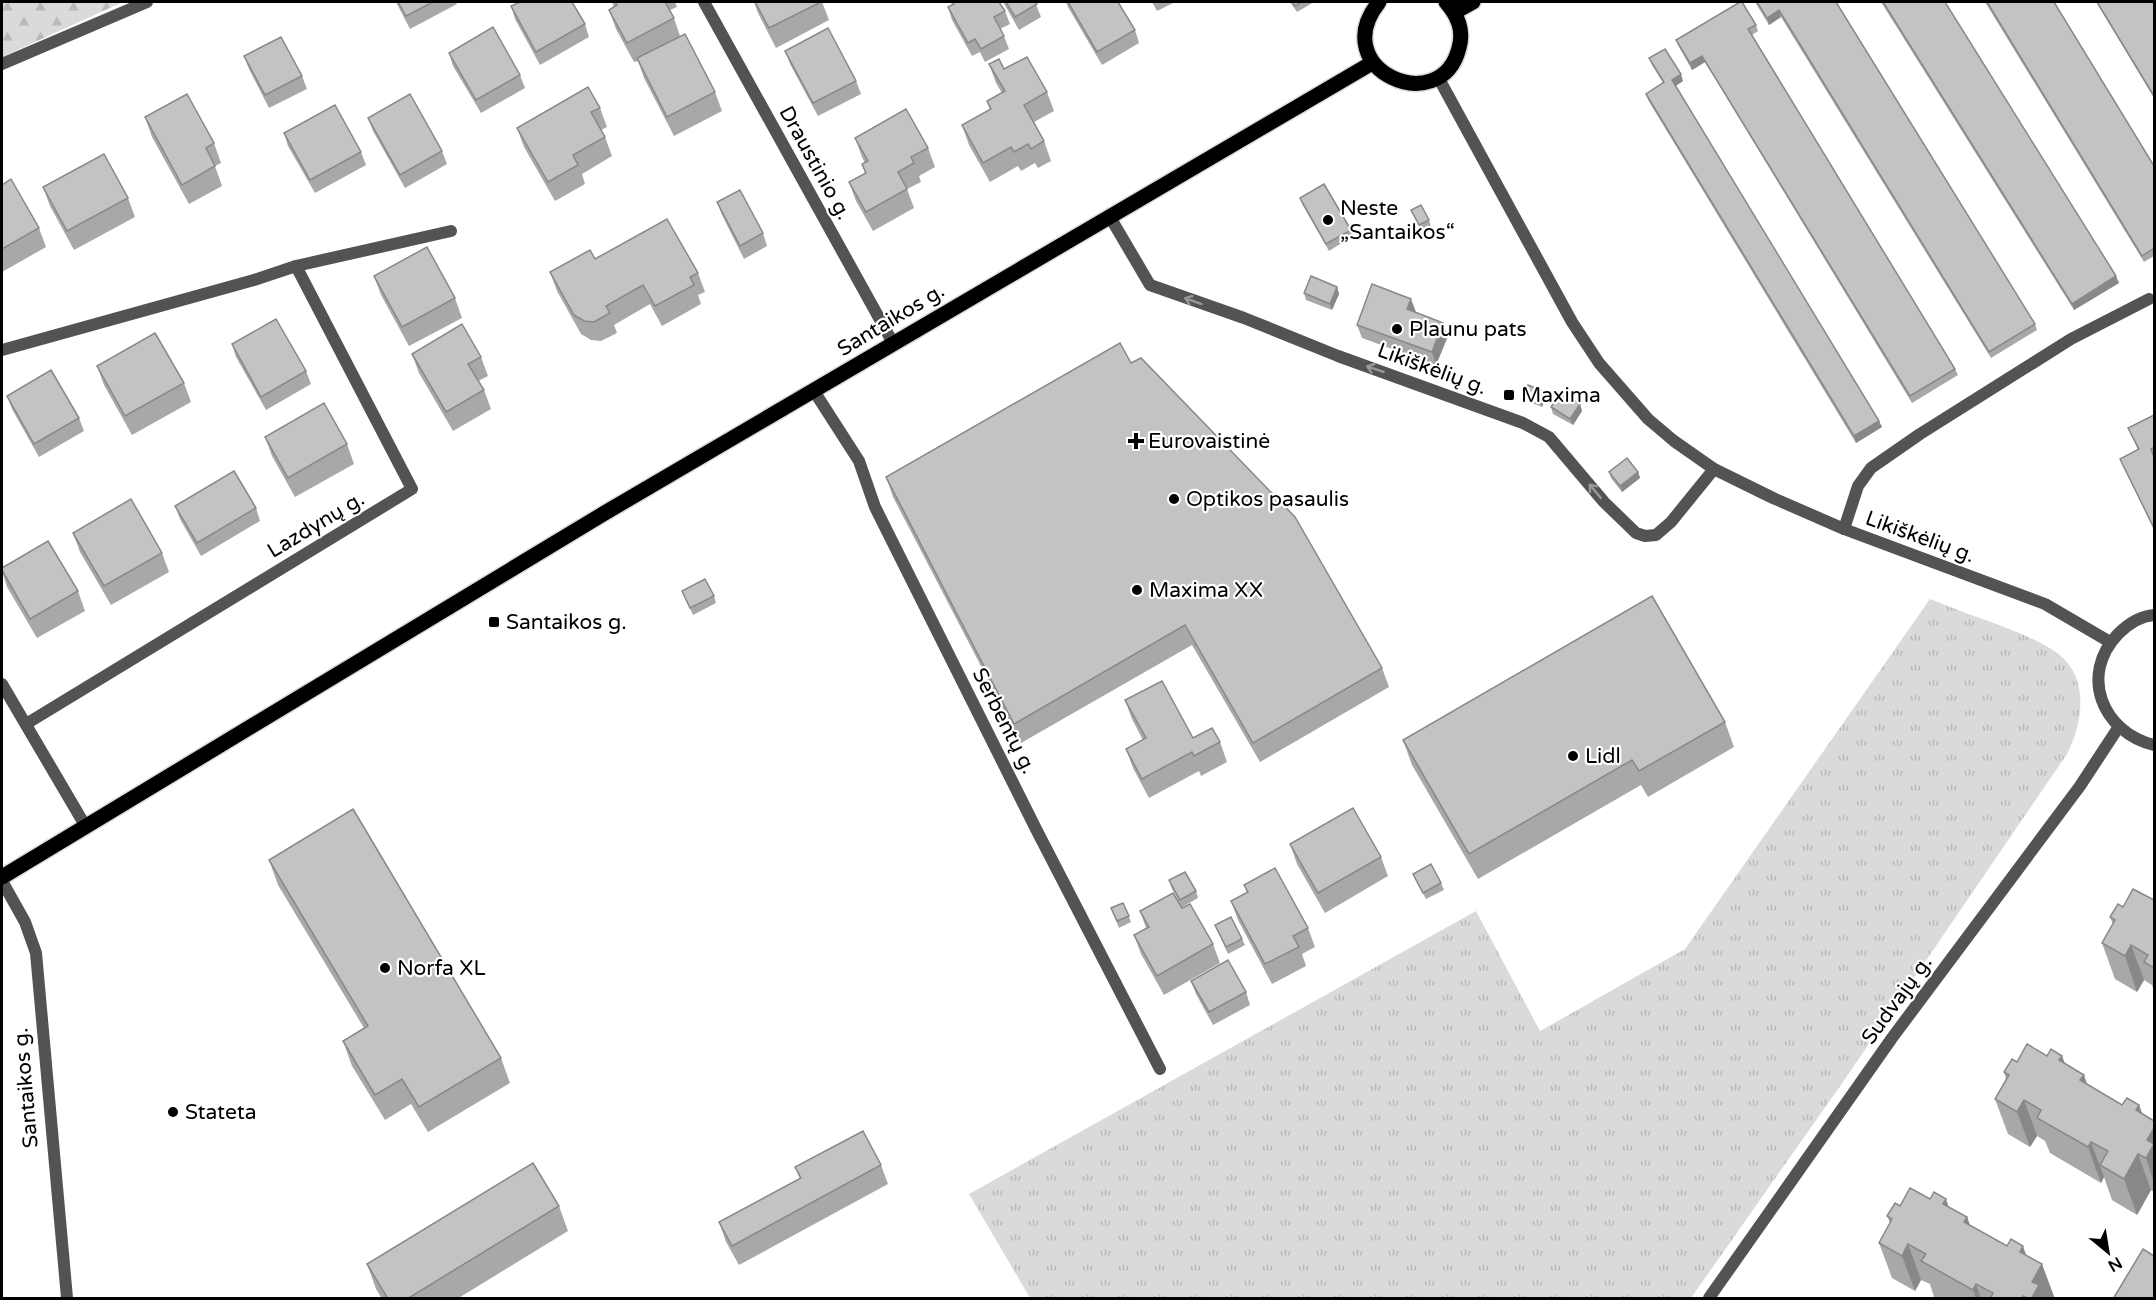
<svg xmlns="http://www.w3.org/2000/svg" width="2156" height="1300" viewBox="0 0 2156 1300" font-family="'Varela Round',sans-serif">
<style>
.grass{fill:url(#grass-tufts)}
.forest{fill:url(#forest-firs)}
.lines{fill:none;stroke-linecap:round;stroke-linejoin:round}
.primary-casing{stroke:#dbdbdb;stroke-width:18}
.minor{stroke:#535353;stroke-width:12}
.tertiary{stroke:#535353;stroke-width:12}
.primary{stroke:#000;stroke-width:15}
.wall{fill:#a8a8a8}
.shaded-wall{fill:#888}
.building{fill:#c3c3c3;stroke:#888;stroke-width:1.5}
.oneway{stroke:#989898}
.poi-dot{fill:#000;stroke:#fff;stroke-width:2}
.labels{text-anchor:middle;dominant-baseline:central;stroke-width:4.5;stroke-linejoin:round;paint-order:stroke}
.street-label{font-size:21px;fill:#000;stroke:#fff}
.poi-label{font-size:21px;fill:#000;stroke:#fff;text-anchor:start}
</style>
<defs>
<pattern id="grass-tufts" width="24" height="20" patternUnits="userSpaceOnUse" patternTransform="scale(1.5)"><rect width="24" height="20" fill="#dadada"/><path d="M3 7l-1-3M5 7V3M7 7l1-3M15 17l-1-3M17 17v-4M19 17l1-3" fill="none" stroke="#b9b9b9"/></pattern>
<pattern id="forest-firs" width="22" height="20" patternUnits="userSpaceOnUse" patternTransform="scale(1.5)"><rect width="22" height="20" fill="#dadada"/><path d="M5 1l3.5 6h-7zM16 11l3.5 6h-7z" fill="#b9b9b9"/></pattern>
</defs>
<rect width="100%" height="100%" fill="#fff"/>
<!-- grass -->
<path class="grass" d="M1930 599C1953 608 1976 617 1999 625 2019 633 2040 641 2057 653 2090 677 2083 723 2067 754L1845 1079 1691 1298H1030L969 1194 1476 911 1540 1031 1685 949Z"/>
<!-- forest -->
<path class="forest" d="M2 2H123L2 57Z"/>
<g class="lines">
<defs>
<g id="primary">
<path d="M1379 2C1325 70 1441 120 1459 48 1464 30 1458 16 1446 2"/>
<path d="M1455 12 1473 2"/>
<path d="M2 877 603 514 1372 63"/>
</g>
</defs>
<!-- primary casing -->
<use href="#primary" class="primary-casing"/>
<!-- minor -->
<g class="minor">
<path d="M704 2 893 343"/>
<path d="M2 64 147 2"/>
<path d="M1110 217 1150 285 1244 318 1338 356 1523 423 1549 437 1604 502 1636 533 1645 536 1656 535 1671 522 1714 469"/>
<path d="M2 350 254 280 296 266 451 231"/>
<path d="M814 391 859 461 875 507 1036 829 1160 1069"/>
<path d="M1844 529 1858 486 1871 468 1920 434 2071 339 2149 299"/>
<path d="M2 684 86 827"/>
<path d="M26 724 412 489 296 266"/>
<path d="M2 881 25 922 36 953 67 1298"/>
<path d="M1709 1298 1892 1038 2080 786 2118 728"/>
</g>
<!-- tertiary -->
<g class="tertiary">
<path d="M1438 77 1572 322 1599 363 1648 419 1674 441 1714 469 1773 498 1844 529 2045 604 2110 642"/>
<path d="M2154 615C2141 616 2128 624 2118 634 2079 675 2102 732 2154 745"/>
</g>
<!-- primary -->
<use href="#primary" class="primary"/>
</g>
<!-- wall -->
<g class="wall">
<path d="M396 2H456L457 4 410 29Z"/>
<path d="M612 2H675L677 7 670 10 674 18 680 36 715 92 722 111 674 136 644 78 638 61 634 62 616 29 609 10 614 7Z"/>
<path d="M754 2H822L829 20 776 48 758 13Z"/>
<path d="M951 2H999L1005 11 1010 24 1000 29 1004 36 1009 49 985 62 980 52 972 56 952 20 948 7 952 5Z"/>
<path d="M1003 2H1035L1041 17 1019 30Z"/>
<path d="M1066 2H1118L1135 30 1139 43 1102 65 1068 7Z"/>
<path d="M1152 2H1175L1157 11Z"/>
<path d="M1290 2H1314L1297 12Z"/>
<path d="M1755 2H1836L2035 324 2037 330 1991 358 1781 17 1769 25Z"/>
<path d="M1881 2H1945L2119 283 2074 310Z"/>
<path d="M1985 2H2054L2154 166V256L2144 262Z"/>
<path d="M2096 2H2154V98Z"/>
<path d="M511 6 585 24 589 37 540 65 515 19Z"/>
<path d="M1756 25 1758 31 1752 35 1955 369 1958 375 1912 403 1705 62 1692 70 1679 47 1676 40Z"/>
<path d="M785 51 856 81 861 94 818 116 790 64Z"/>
<path d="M449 53 520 75 525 88 481 113 453 66Z"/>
<path d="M244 56 302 76 307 89 269 108 249 69Z"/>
<path d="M1649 58 1683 81 1676 86 1882 427 1856 443 1648 100 1646 94 1663 83 1652 65Z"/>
<path d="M989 64 1004 69 1047 92 1054 111 1034 122 1044 141 1051 161 1038 168 1035 163 1021 171 1018 166 990 182 969 145 962 125 990 110 987 101 1002 93 996 83Z"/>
<path d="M600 108 607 127 601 130 605 137 612 156 582 174 585 184 555 201 524 147 517 128Z"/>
<path d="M145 117 214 143 221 163 215 166 222 186 189 204 152 137Z"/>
<path d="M368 118 442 151 447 164 405 188 373 131Z"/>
<path d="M284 133 361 152 366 165 315 193 288 146Z"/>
<path d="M855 138 928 148 935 167 919 176 921 182 907 189 914 208 873 231 856 201 849 182 865 173 862 164 865 163 862 157Z"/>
<path d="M2 185 39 228 46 247 2 272Z"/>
<path d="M43 187 128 198 135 217 74 250 50 206Z"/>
<path d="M1300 198 1351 230 1353 236 1329 251 1302 204Z"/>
<path d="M717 202 763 233 767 246 744 259 722 215Z"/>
<path d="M1411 210 1429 220 1431 227 1422 232Z"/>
<path d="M595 259 698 273 705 292 698 295 701 304 662 326 650 304 614 325 617 333 601 341 591 340 581 334 557 291 550 272Z"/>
<path d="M374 276 455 298 462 318 409 346 381 295Z"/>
<path d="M1337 287 1339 294 1332 310 1306 300 1304 293Z"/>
<path d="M1416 312 1448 336 1436 365 1362 338 1357 325Z"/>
<path d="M232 344 306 371 311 384 266 410 236 357Z"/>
<path d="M412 354 481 357 488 376 478 381 484 390 491 409 453 431 419 373Z"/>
<path d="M97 366 184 383 191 402 132 435 104 385Z"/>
<path d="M1525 394 1546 397 1542 407 1527 401Z"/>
<path d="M7 396 79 418 84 431 39 457 12 409Z"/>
<path d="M1580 404 1582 411 1573 425 1553 414 1551 407Z"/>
<path d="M2154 415V530L2120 459 2138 450 2128 428Z"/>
<path d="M265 437 347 444 354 464 295 497 272 456Z"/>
<path d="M1609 472H1638L1640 478 1622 492 1611 478Z"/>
<path d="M886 477 1382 668 1389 687 1260 762 1192 645 1021 743 893 497Z"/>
<path d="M175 506 256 508 260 521 201 556 180 519Z"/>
<path d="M73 533 162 553 169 572 111 605 80 552Z"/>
<path d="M2 568 78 591 85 611 37 638 7 587 2 571Z"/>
<path d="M682 591 714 596 716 603 693 615Z"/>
<path d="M1125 700 1193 738 1220 742 1227 762 1201 776 1199 771 1149 798 1133 768 1126 749 1143 740 1132 719Z"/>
<path d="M1725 722 1734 747 1648 797 1641 785 1478 879 1412 765 1403 740Z"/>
<path d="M1290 844 1381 857 1388 876 1325 913 1297 864Z"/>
<path d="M269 860 501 1058 510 1083 428 1132 411 1104 385 1120 352 1066 343 1041 364 1028 278 885Z"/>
<path d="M1413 874 1441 883 1444 890 1426 899Z"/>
<path d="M1169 880 1196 891 1198 898 1182 907 1171 887Z"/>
<path d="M1244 885 1308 928 1315 947 1302 954 1306 966 1272 984 1238 920 1231 901 1247 893Z"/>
<path d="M2154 898V991L2152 985 2144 980 2137 992 2115 979 2102 943 2113 924 2110 917 2123 907 2154 900Z"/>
<path d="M1123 903 1131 922 1119 928 1111 908Z"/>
<path d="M1182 908 1213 944 1220 963 1164 995 1141 954 1134 935 1146 928 1140 911Z"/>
<path d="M1215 925 1242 939 1245 945 1228 954Z"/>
<path d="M1191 981 1246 992 1250 1005 1213 1025 1196 994Z"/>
<path d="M2047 1056H2062L2065 1064 2087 1084 2122 1105H2139L2142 1114 2154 1121V1192L2151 1190 2137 1215 2112 1200 2104 1177 2101 1183 2050 1153 2045 1141 2037 1136 2030 1147 2008 1134 1995 1099 2006 1079 2004 1072 2017 1062Z"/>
<path d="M881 1165 888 1184 739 1265 726 1242 719 1222 800 1179 795 1167Z"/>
<path d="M1930 1199 1949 1207 1967 1217 1970 1226 2007 1246 2026 1255 2055 1299H1937L1934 1297 1930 1284 1921 1280 1915 1291 1892 1278 1879 1243 1890 1223 1887 1216 1900 1206Z"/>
<path d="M559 1206 568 1231 457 1299H382L376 1289 367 1264Z"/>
</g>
<!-- shaded-wall -->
<g class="shaded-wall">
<path d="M1779 10 1781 17 1769 25 1767 18Z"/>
<path d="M1702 56 1705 62 1692 70 1690 63Z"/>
<path d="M1681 74 1683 81 1675 86 1672 80Z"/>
<path d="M2116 276 2119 283 2074 310 2072 304Z"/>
<path d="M1337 287 1339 294 1332 310 1330 304Z"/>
<path d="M1411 299 1416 312 1412 322 1407 309Z"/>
<path d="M1443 323 1448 336 1436 365 1432 352Z"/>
<path d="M1543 391 1546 397 1542 407 1540 400Z"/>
<path d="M1580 404 1582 411 1573 425 1570 419Z"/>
<path d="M1879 421 1882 427 1856 443 1854 436Z"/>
<path d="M1638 472 1640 478 1622 492 1620 486Z"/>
<path d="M2131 945 2144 980 2137 992 2125 956Z"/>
<path d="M2062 1056 2075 1091 2059 1060Z"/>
<path d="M2084 1075 2096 1110 2080 1080Z"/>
<path d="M2024 1100 2037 1136 2030 1147 2017 1112Z"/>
<path d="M2139 1105 2150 1135 2154 1128V1183L2146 1158 2136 1110Z"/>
<path d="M2091 1142 2104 1177 2101 1183 2088 1147Z"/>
<path d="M2138 1154 2151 1190 2137 1215 2124 1179Z"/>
<path d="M1946 1199 1958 1234 1943 1204Z"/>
<path d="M1967 1217 1980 1253 1964 1222Z"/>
<path d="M1908 1244 1921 1280 1915 1291 1902 1256Z"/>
<path d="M2023 1246 2034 1278 2042 1264 2055 1299H2031L2020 1252Z"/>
<path d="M1976 1284 1981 1299H1976L1973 1290Z"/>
</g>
<!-- building -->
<g class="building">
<path d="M398 2H433L406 16Z"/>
<path d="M520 2H572L585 24 536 52 511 6Z"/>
<path d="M615 2H665L674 18 627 43 609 10 617 5Z"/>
<path d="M755 2H821L769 28Z"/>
<path d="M953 2H999L1005 11 994 17 1004 36 981 49 975 39 968 43 948 7 954 4Z"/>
<path d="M1006 2H1035L1037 4 1015 17Z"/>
<path d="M1068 2H1118L1135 30 1097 52Z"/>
<path d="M1292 2H1301L1295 6Z"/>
<path d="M1740 2H1742L1756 25 1748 29 1955 369 1910 396 1702 56 1690 63 1676 40Z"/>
<path d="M1757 2H1836L2035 324 1989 352 1779 10 1767 18Z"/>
<path d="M1883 2H1945L2116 276 2072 304Z"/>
<path d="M1987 2H2054L2154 166V248L2142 256Z"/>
<path d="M2097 2H2154V96Z"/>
<path d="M493 27 520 75 476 100 449 53Z"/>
<path d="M828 28 856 81 813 103 785 51Z"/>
<path d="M685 34 715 92 667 117 637 58Z"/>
<path d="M281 37 302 76 265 95 244 56Z"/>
<path d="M1665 49 1681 74 1672 80 1879 421 1854 436 1646 94 1664 82 1649 58Z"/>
<path d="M1027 57 1047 92 1024 105 1044 141 1031 149 1028 144 1014 152 1011 147 983 163 962 125 991 109 987 101 1005 91 989 64 999 59 1004 69Z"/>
<path d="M588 87 600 108 591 112 605 137 573 155 578 165 548 182 517 128Z"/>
<path d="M187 94 214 143 206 148 215 166 182 185 145 117Z"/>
<path d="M410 94 442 151 400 175 368 118Z"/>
<path d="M335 105 361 152 310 180 284 133Z"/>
<path d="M906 109 928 148 911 157 914 163 898 172 907 189 866 212 849 182 866 173 862 164 868 161 855 138Z"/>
<path d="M104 154 128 198 67 231 43 187Z"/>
<path d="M11 179 39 228 2 249V185Z"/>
<path d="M1324 184 1351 230 1326 244 1300 198Z"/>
<path d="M740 190 763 233 740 246 717 202Z"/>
<path d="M1421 205 1429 220 1419 225 1411 210Z"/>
<path d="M667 219 698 273 690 277 694 285 655 306 643 285 606 306 610 313 594 322 584 321 574 315 550 272 590 250 595 259Z"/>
<path d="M427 247 455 298 402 327 374 276Z"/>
<path d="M1311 276 1337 287 1330 304 1304 293Z"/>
<path d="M1372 284 1411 299 1407 309 1443 323 1432 352 1357 325Z"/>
<path d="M276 319 306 371 261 397 232 344Z"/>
<path d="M462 324 481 357 468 364 484 390 446 412 412 354Z"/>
<path d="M155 333 184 383 125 416 97 366Z"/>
<path d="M1120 343 1131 363 1141 358 1295 517 1382 668 1253 743 1185 625 1014 724 886 477Z"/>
<path d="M51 370 79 418 34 444 7 396Z"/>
<path d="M1528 385 1543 391 1540 400 1525 394Z"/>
<path d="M1560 392 1580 404 1570 419 1551 407Z"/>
<path d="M324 403 347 444 288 478 265 437Z"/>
<path d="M2154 415V447L2151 449 2154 457V528L2120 459 2139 449 2128 428Z"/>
<path d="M1627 458 1638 472 1620 486 1609 472Z"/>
<path d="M234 471 256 508 197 543 175 506Z"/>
<path d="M131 499 162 553 104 586 73 533Z"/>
<path d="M48 541 78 591 30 619 2 570V568Z"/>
<path d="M705 579 714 596 690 608 682 591Z"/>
<path d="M1652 596 1725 722 1639 771 1632 760 1469 854 1403 740Z"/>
<path d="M1162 681 1193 738 1212 728 1220 742 1194 756 1192 752 1142 779 1126 749 1146 738 1125 700Z"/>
<path d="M1353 808 1381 857 1318 893 1290 844Z"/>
<path d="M353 809 501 1058 419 1107 402 1079 375 1095 343 1041 368 1026 269 860Z"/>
<path d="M1431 864 1441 883 1423 893 1413 874Z"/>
<path d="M1275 868 1308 928 1293 936 1299 947 1265 964 1231 901 1248 892 1244 885Z"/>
<path d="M1185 872 1196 891 1180 900 1169 880Z"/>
<path d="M2133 889 2154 900V898V968L2144 962 2148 955 2131 945 2125 956 2102 943 2115 920 2110 917 2118 904 2123 907Z"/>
<path d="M1173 893 1182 908 1190 904 1213 944 1157 976 1134 935 1149 927 1140 911Z"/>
<path d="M1123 903 1129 916 1117 921 1111 908Z"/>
<path d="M1231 917 1242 939 1226 947 1215 925Z"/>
<path d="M1228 960 1246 992 1209 1012 1191 981Z"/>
<path d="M2027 1044 2047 1056 2051 1049 2062 1056 2059 1060 2084 1075 2080 1080 2122 1105 2127 1098 2139 1105 2136 1110 2154 1121V1128L2147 1140 2154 1144 2146 1158 2138 1154 2124 1179 2100 1165 2108 1151 2091 1142 2088 1147 2037 1118 2041 1110 2024 1100 2017 1112 1995 1099 2009 1075 2004 1072 2012 1059 2017 1062Z"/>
<path d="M863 1131 881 1165 732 1246 719 1222 801 1178 795 1167Z"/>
<path d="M533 1163 559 1206 407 1299H388L367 1264Z"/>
<path d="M1910 1188 1930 1199 1934 1192 1946 1199 1943 1204 1967 1217 1964 1222 2007 1246 2011 1239 2023 1246 2020 1252 2042 1264 2032 1282 2039 1285 2031 1299H2029L2023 1296 2022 1299H1990L1993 1293 1976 1284 1973 1290 1921 1261 1926 1254 1908 1244 1902 1256 1879 1243 1892 1219 1887 1216 1895 1203 1900 1206Z"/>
<path d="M2143 1249 2154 1256V1299H2113Z"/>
</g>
<!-- one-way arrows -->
<defs><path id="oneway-shaft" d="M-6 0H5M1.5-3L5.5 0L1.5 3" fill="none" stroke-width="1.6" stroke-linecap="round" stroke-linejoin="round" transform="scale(1.5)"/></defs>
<g class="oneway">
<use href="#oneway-shaft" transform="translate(1193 301) rotate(-160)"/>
<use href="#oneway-shaft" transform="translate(1375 369) rotate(-161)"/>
<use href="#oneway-shaft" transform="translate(1595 491) rotate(-130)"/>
</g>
<!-- markers -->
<g class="poi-dot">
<circle cx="1328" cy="220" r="6"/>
<circle cx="1397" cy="329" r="6"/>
<rect x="1503" y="389" width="12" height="12" rx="3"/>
<path d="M1133 432h6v6h6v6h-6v6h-6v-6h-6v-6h6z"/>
<circle cx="1174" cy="499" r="6"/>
<circle cx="1137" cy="590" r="6"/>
<rect x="488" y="616" width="12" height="12" rx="3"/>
<circle cx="1573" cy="756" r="6"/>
<circle cx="385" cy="968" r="6"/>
<circle cx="173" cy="1112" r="6"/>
</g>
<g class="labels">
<!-- street labels -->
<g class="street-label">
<text transform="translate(815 163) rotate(61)">Draustinio g.</text>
<text transform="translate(891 320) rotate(-31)">Santaikos g.</text>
<text transform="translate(1432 369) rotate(20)">Likiškėlių g.</text>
<text transform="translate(316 525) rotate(-31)">Lazdynų g.</text>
<text transform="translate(1920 537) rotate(20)">Likiškėlių g.</text>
<text transform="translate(1004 721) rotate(63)">Serbentų g.</text>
<text transform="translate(1897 1000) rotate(-54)">Sudvajų g.</text>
<text transform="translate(26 1088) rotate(-95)">Santaikos g.</text>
</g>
<!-- poi labels -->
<g class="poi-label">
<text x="1340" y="208">Neste<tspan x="1340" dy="24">„Santaikos“</tspan></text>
<text x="1409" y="329">Plaunu pats</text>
<text x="1521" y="395">Maxima</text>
<text x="1148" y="441">Eurovaistinė</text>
<text x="1186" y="499">Optikos pasaulis</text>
<text x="1149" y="590">Maxima XX</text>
<text x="506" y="622">Santaikos g.</text>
<text x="1585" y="756">Lidl</text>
<text x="397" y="968">Norfa XL</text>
<text x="185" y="1112">Stateta</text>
</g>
</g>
<!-- border -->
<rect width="2156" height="1300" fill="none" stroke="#000000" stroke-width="6"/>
<!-- north arrow -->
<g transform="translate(2108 1252) rotate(150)" stroke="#ffffff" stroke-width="4.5" paint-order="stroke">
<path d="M0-4.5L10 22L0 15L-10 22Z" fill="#000000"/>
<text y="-9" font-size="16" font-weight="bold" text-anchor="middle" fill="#000000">N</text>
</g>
</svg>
